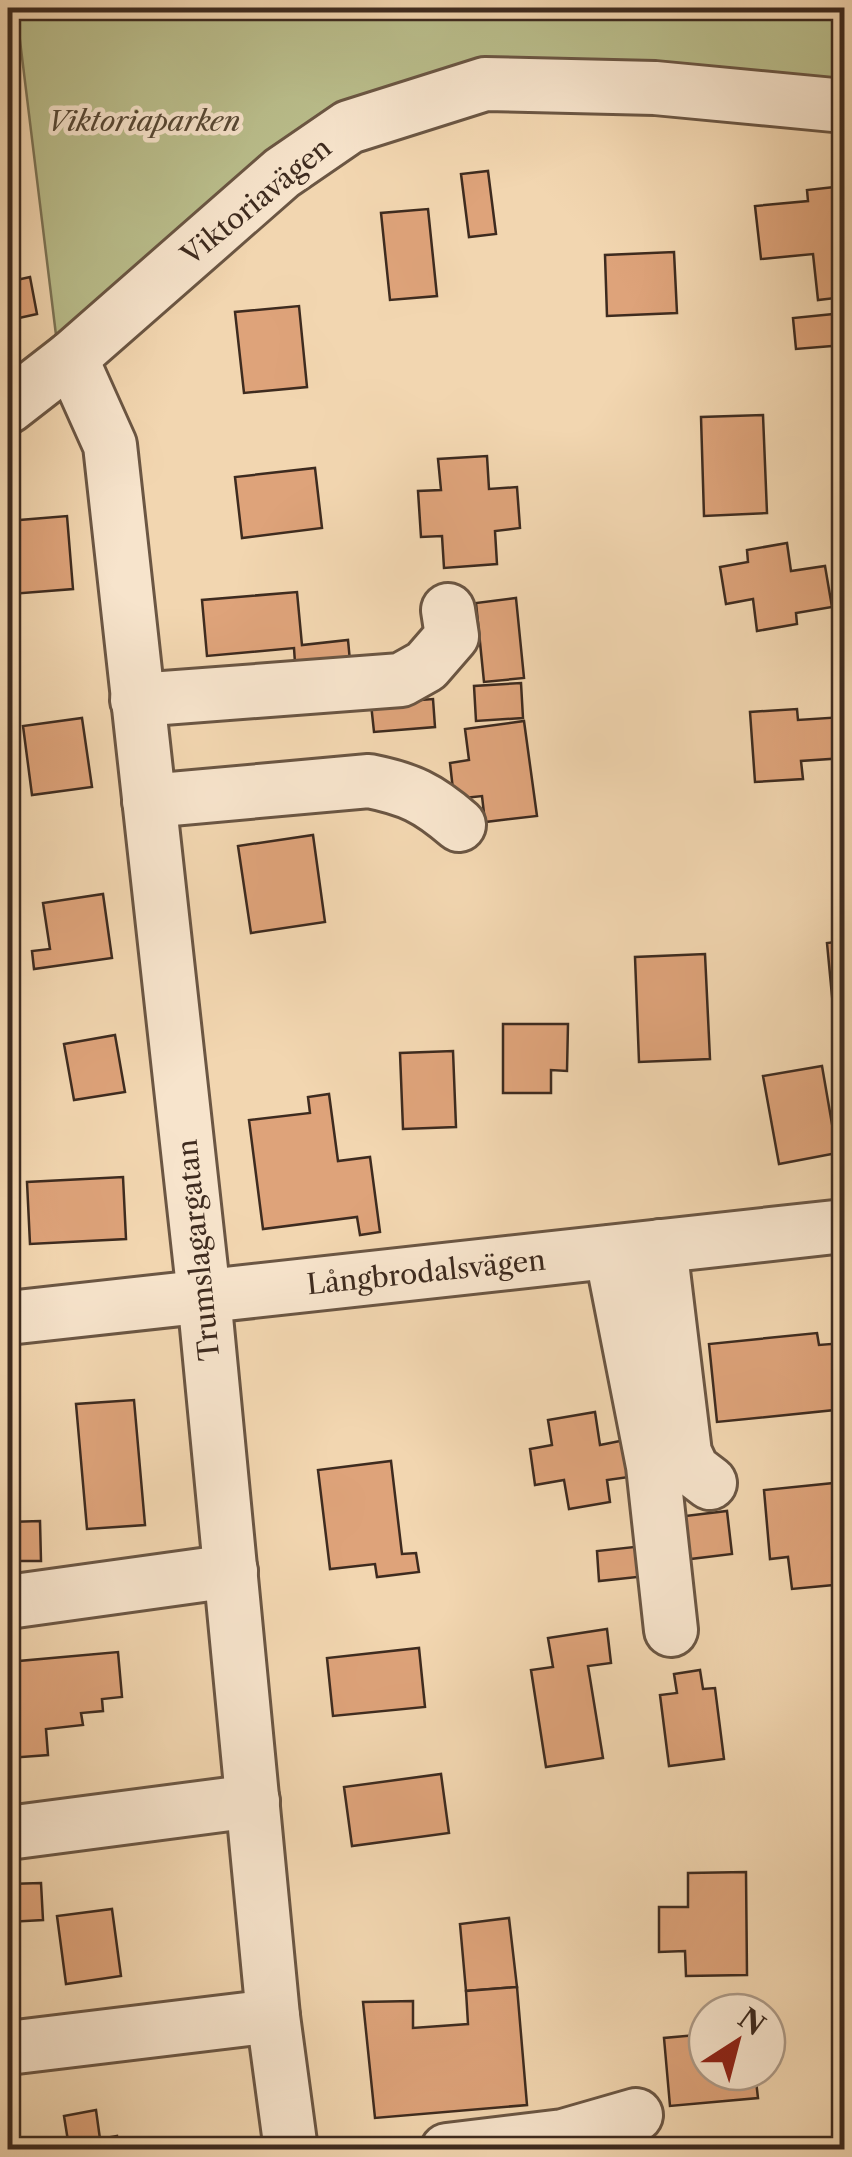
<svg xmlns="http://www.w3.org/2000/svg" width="852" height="2157" viewBox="0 0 852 2157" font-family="'Libre Caslon Text',serif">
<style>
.green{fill:#babe8c;stroke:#7c7456;stroke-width:2.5}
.building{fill:#dea37a;stroke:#3e2b1f;stroke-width:2.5}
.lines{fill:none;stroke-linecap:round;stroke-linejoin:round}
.minor-casing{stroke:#6b5643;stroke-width:58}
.minor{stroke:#f7e4cc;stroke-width:52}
.labels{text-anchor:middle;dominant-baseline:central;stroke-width:9;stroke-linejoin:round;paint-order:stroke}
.park-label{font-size:28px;font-style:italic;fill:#574835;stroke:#f7e4cc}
.street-label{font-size:28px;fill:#3e2b1f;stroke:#f7e4cc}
</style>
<rect width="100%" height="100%" fill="#f2d6b0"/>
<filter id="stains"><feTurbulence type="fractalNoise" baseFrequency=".002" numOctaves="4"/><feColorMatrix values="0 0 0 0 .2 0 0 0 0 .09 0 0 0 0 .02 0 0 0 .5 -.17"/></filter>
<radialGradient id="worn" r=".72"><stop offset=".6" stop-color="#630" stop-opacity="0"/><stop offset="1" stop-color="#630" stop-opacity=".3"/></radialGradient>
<!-- green -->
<path class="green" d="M16 8H844V85L493 62 110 305 56 335Z"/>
<!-- building -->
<g class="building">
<path d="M488 171 496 234 469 237 461 174Z"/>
<path d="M844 186V297L818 300 813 254 761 259 755 206 808 201 807 190Z"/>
<path d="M428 209 437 296 390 300 381 213Z"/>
<path d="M674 252 677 313 607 316 605 255Z"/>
<path d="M30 277 37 314 19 318 12 281Z"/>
<path d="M299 306 307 387 244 393 235 312Z"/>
<path d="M844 313V345L796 349 793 318Z"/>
<path d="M8 328 18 339 8 348Z"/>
<path d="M763 415 767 513 704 516 701 417Z"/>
<path d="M487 456 489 489 517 487 520 528 495 531 497 564 444 568 442 536 421 537 418 491 441 490 438 459Z"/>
<path d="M315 468 322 528 242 538 235 477Z"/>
<path d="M67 516 73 589 11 594 8 521Z"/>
<path d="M787 543 791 571 825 566 832 607 796 613 797 624 757 631 753 599 726 604 720 567 748 562 747 550Z"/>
<path d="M297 592 302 645 348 640 351 672 296 678 294 648 207 656 202 600Z"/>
<path d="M516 598 524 678 484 682 476 603Z"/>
<path d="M521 683 523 718 476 721 474 686Z"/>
<path d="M433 699 435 727 374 732 371 704Z"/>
<path d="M797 709 798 720 843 717 844 758 801 761 803 779 755 782 750 712Z"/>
<path d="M82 718 92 787 32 795 23 726Z"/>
<path d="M524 721 537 816 485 822 482 796 454 799 450 763 469 760 465 729Z"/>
<path d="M313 835 325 922 251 933 238 846Z"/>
<path d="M103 894 112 958 34 969 32 951 50 949 43 903Z"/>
<path d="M844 941V1016L834 1017 827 943Z"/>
<path d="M705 954 710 1059 639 1062 635 957Z"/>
<path d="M503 1024H568L567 1071 551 1070V1093H503Z"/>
<path d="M115 1035 125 1092 74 1100 64 1044Z"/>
<path d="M453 1051 456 1127 403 1129 400 1053Z"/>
<path d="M822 1066 837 1153 779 1164 763 1076Z"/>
<path d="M329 1094 338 1161 370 1157 380 1232 360 1235 357 1217 263 1229 249 1120 310 1113 308 1097Z"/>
<path d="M123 1177 126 1239 30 1244 27 1182Z"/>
<path d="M817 1333 819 1345 844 1343V1409L717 1422 709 1344Z"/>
<path d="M134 1400 145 1525 87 1529 76 1404Z"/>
<path d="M595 1412 600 1445 630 1439 636 1476 607 1480 610 1502 569 1509 564 1480 535 1485 530 1449 552 1445 548 1420Z"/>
<path d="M391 1461 402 1554 416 1553 419 1572 377 1577 375 1564 330 1569 318 1470Z"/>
<path d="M844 1482V1584L792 1589 788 1557 770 1559 764 1490Z"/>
<path d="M727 1511 732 1554 682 1560 677 1517Z"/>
<path d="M40 1521 41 1561H8V1522Z"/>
<path d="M643 1546 647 1576 599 1581 597 1551Z"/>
<path d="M607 1629 611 1663 588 1666 603 1758 546 1767 531 1670 553 1667 548 1638Z"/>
<path d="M419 1648 425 1707 333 1716 327 1658Z"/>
<path d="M118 1652 122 1697 102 1699 103 1711 81 1713 83 1725 46 1729 48 1755 9 1758 8 1662Z"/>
<path d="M700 1670 703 1689 715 1688 724 1759 669 1766 660 1695 677 1693 674 1674Z"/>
<path d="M441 1774 449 1833 352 1846 344 1787Z"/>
<path d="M746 1872 747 1975 686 1976 685 1951 659 1952V1907H688V1873Z"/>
<path d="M41 1883 43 1920 8 1922V1884Z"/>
<path d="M112 1909 121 1976 66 1984 57 1916Z"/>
<path d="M509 1918 517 1987 466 1991 460 1924Z"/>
<path d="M517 1987 527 2105 375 2118 363 2002 413 2001V2028L468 2024 466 1991Z"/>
<path d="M707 2034V2072H755L758 2098 670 2106 664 2038Z"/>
<path d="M96 2110 100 2139 117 2136 119 2150H44L43 2144 68 2141 64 2116Z"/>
</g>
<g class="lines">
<defs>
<g id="minor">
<path d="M71 358 110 445 204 1296 273 2016 291 2150"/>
<path d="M8 407 71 358 282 173 349 127 485 84 655 88 844 106"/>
<path d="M137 700 401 680 426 666 452 636 448 610"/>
<path d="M149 801 369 781C409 789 428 798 459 825"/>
<path d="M660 1246 685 1453 693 1470 710 1483"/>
<path d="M611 1252 653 1466 671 1630"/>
<path d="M8 1318 844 1226"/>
<path d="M8 1602 231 1571"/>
<path d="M8 1833 253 1801"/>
<path d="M8 2048 273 2016"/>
<path d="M447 2150 563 2136 636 2115"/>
</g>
</defs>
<!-- minor casing -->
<use href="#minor" class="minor-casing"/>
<!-- minor -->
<use href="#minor" class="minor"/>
</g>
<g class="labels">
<!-- park labels -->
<g class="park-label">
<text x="144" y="121">Viktoriaparken</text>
</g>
<!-- street labels -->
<g class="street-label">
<text transform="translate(256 201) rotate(-39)">Viktoriavägen</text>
<text transform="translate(198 1250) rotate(-96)">Trumslagargatan</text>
<text transform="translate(426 1272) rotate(-6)">Långbrodalsvägen</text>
</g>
</g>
<!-- margin -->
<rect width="852" height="2157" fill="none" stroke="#f2d6b0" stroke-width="40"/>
<rect x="10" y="10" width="832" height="2137" fill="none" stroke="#3e2b1f" stroke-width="5"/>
<rect x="20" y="20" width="812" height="2117" fill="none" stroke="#3e2b1f" stroke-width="2.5"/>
<!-- north arrow -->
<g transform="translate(737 2042) rotate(36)"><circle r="48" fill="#f7e4cc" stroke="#ad9a87" stroke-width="2.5"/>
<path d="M0-8L18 38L0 25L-18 38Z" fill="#8f2418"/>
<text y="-15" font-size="28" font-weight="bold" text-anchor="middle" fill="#3e2b1f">N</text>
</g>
<rect width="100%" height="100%" filter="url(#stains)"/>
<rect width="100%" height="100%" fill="url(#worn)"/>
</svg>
